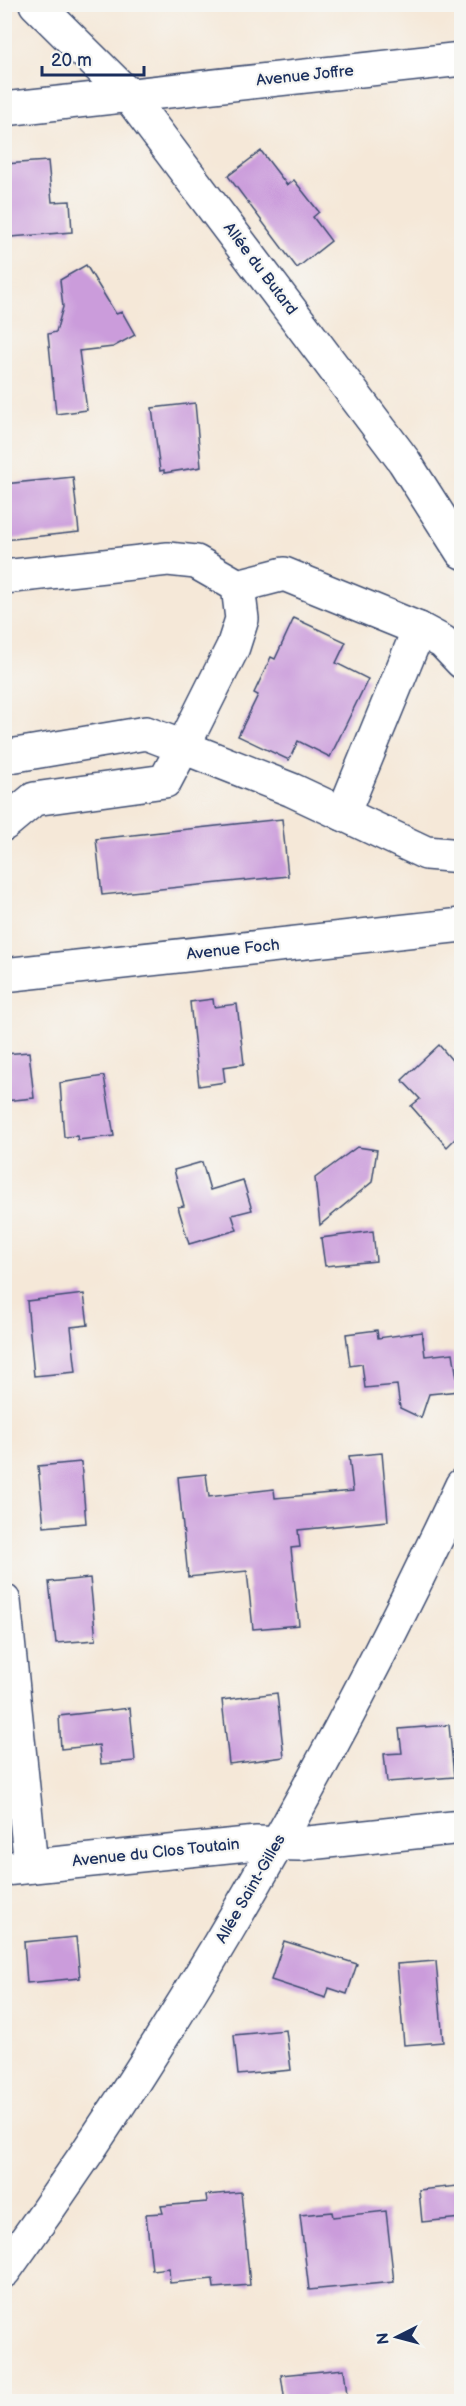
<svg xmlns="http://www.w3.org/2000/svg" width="466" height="2406" viewBox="0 0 466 2406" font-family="'Balsamiq Sans',sans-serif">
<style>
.building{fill:#cb9cdb}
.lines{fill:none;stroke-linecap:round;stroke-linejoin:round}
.minor-casing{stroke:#3c4b70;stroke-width:36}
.minor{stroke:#fff;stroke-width:33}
.labels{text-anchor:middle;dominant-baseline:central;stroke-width:4.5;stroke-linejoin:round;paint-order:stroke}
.street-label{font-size:16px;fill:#1b2f5e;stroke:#f6f6f2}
</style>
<rect width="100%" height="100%" fill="#f6f6f2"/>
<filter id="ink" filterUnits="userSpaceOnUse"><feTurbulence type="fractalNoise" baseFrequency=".0167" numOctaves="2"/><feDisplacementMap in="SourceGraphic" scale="12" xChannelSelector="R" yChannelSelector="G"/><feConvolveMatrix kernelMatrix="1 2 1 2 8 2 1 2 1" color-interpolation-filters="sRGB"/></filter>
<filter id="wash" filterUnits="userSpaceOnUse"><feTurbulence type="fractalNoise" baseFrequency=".008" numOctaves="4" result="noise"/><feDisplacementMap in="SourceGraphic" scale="24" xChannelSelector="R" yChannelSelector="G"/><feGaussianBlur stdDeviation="1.35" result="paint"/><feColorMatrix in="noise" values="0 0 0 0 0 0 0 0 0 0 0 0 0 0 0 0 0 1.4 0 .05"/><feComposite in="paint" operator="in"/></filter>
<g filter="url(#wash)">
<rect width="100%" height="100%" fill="#f5e8d8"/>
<g id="blocks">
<!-- building -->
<g class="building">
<path d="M261 151 287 185 294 180 319 212 313 217 331 241 297 268 228 176Z"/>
<path d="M48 161 52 202 70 201 72 232 11 237 4 164Z"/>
<path d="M86 265 116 314 122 312 135 335 113 347 79 351 87 410 56 414 48 334 56 332 63 307 60 280Z"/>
<path d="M195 403 201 467 164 473V470L160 471 152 408Z"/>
<path d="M73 477 79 532 4 540V484Z"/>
<path d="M294 618 346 642 336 663 368 679 330 757 298 741 289 760 238 736 258 695 254 693 271 657 275 659Z"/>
<path d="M282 819 288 876 102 895 96 839Z"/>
<path d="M213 999 214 1007 237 1004 244 1064 223 1067 225 1082 199 1086 190 1002Z"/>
<path d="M439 1045 462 1072V1132L447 1147 411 1106 420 1099 402 1080Z"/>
<path d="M29 1052 34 1098 4 1101V1054Z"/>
<path d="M104 1076 114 1136 78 1140 77 1136 64 1137 60 1083Z"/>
<path d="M357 1147 377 1150 372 1182 320 1225 315 1178Z"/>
<path d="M202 1162 210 1190 243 1180 252 1210 232 1215 237 1230 189 1244 178 1207 184 1206 174 1170Z"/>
<path d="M373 1231 376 1261 325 1266 321 1238Z"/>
<path d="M84 1294 88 1325 71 1327 76 1372 34 1376 27 1301Z"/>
<path d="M377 1330 378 1338 422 1332 425 1356 453 1353 459 1391 429 1394 421 1418 400 1408 397 1385 365 1388 362 1364 350 1366 346 1334Z"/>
<path d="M382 1453 388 1521 298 1530 300 1547 291 1548 299 1625 253 1629 247 1571 188 1577 178 1477 206 1474 209 1497 274 1489 275 1498 353 1491 349 1456Z"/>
<path d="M81 1462 86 1523 44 1527 38 1466Z"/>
<path d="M90 1578 96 1640 56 1643 49 1582Z"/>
<path d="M277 1693 284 1757 229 1764 222 1700Z"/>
<path d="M130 1708 135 1761 101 1764 99 1745 61 1749 59 1716Z"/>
<path d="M449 1725 454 1777 387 1782 384 1754 402 1753 399 1729Z"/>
<path d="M76 1937 80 1978 27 1983 24 1942Z"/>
<path d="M284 1941 357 1964 347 1994 329 1988 326 1998 271 1980Z"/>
<path d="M436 1961 443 2042 404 2045 397 1964Z"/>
<path d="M286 2030 291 2070 238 2075 234 2035Z"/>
<path d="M458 2186 461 2218 422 2222 419 2190Z"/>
<path d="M241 2192 250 2285 214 2288 213 2279 170 2283 169 2268 152 2270 146 2214 163 2213 161 2206 207 2202 206 2195Z"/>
<path d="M386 2211 394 2282 309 2290 300 2215 332 2212 333 2217Z"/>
<path d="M344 2369 347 2395 324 2397 325 2402H285L281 2375Z"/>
</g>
</g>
</g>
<g filter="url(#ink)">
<use href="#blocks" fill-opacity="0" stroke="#3c4b70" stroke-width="1.5"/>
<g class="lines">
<defs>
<g id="minor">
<path d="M36 4 129 96 404 461 462 552"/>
<path d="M4 109 462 59"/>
<path d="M4 577 168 559 196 562 238 586 242 619 233 647 183 747 292 790 426 853 462 856"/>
<path d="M238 586 284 574 419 629 443 642 462 662"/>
<path d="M4 757 146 733 183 747 165 781 34 799 4 824"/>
<path d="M343 814 419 629"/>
<path d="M4 975 462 925"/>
<path d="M4 1601 31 1866"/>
<path d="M4 1869 257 1843 299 1844 462 1827"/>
<path d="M4 2271C183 2025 333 1760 462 1485"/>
</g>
</defs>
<!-- minor casing -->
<use href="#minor" class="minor-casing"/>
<!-- minor -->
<use href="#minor" class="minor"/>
</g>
</g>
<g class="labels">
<!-- street labels -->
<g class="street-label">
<text transform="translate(305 76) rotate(-6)">Avenue Joffre</text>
<text transform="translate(260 269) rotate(53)">Allée du Butard</text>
<text transform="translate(233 950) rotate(-6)">Avenue Foch</text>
<text transform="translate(156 1853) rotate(-6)">Avenue du Clos Toutain</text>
<text transform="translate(251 1889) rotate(-60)">Allée Saint-Gilles</text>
</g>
</g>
<!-- margin -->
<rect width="466" height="2406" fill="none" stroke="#f6f6f2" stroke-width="24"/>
<!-- north arrow -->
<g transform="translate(397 2337) rotate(264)" stroke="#f6f6f2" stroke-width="4.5" paint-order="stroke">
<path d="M0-4.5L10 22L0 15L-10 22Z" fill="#1b2f5e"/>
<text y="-9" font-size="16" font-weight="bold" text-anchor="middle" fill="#1b2f5e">N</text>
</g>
<!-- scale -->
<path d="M42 66v9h102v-9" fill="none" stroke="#1b2f5e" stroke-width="3"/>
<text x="51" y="66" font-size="18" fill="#1b2f5e" stroke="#f6f6f2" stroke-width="4.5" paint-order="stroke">20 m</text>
</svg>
